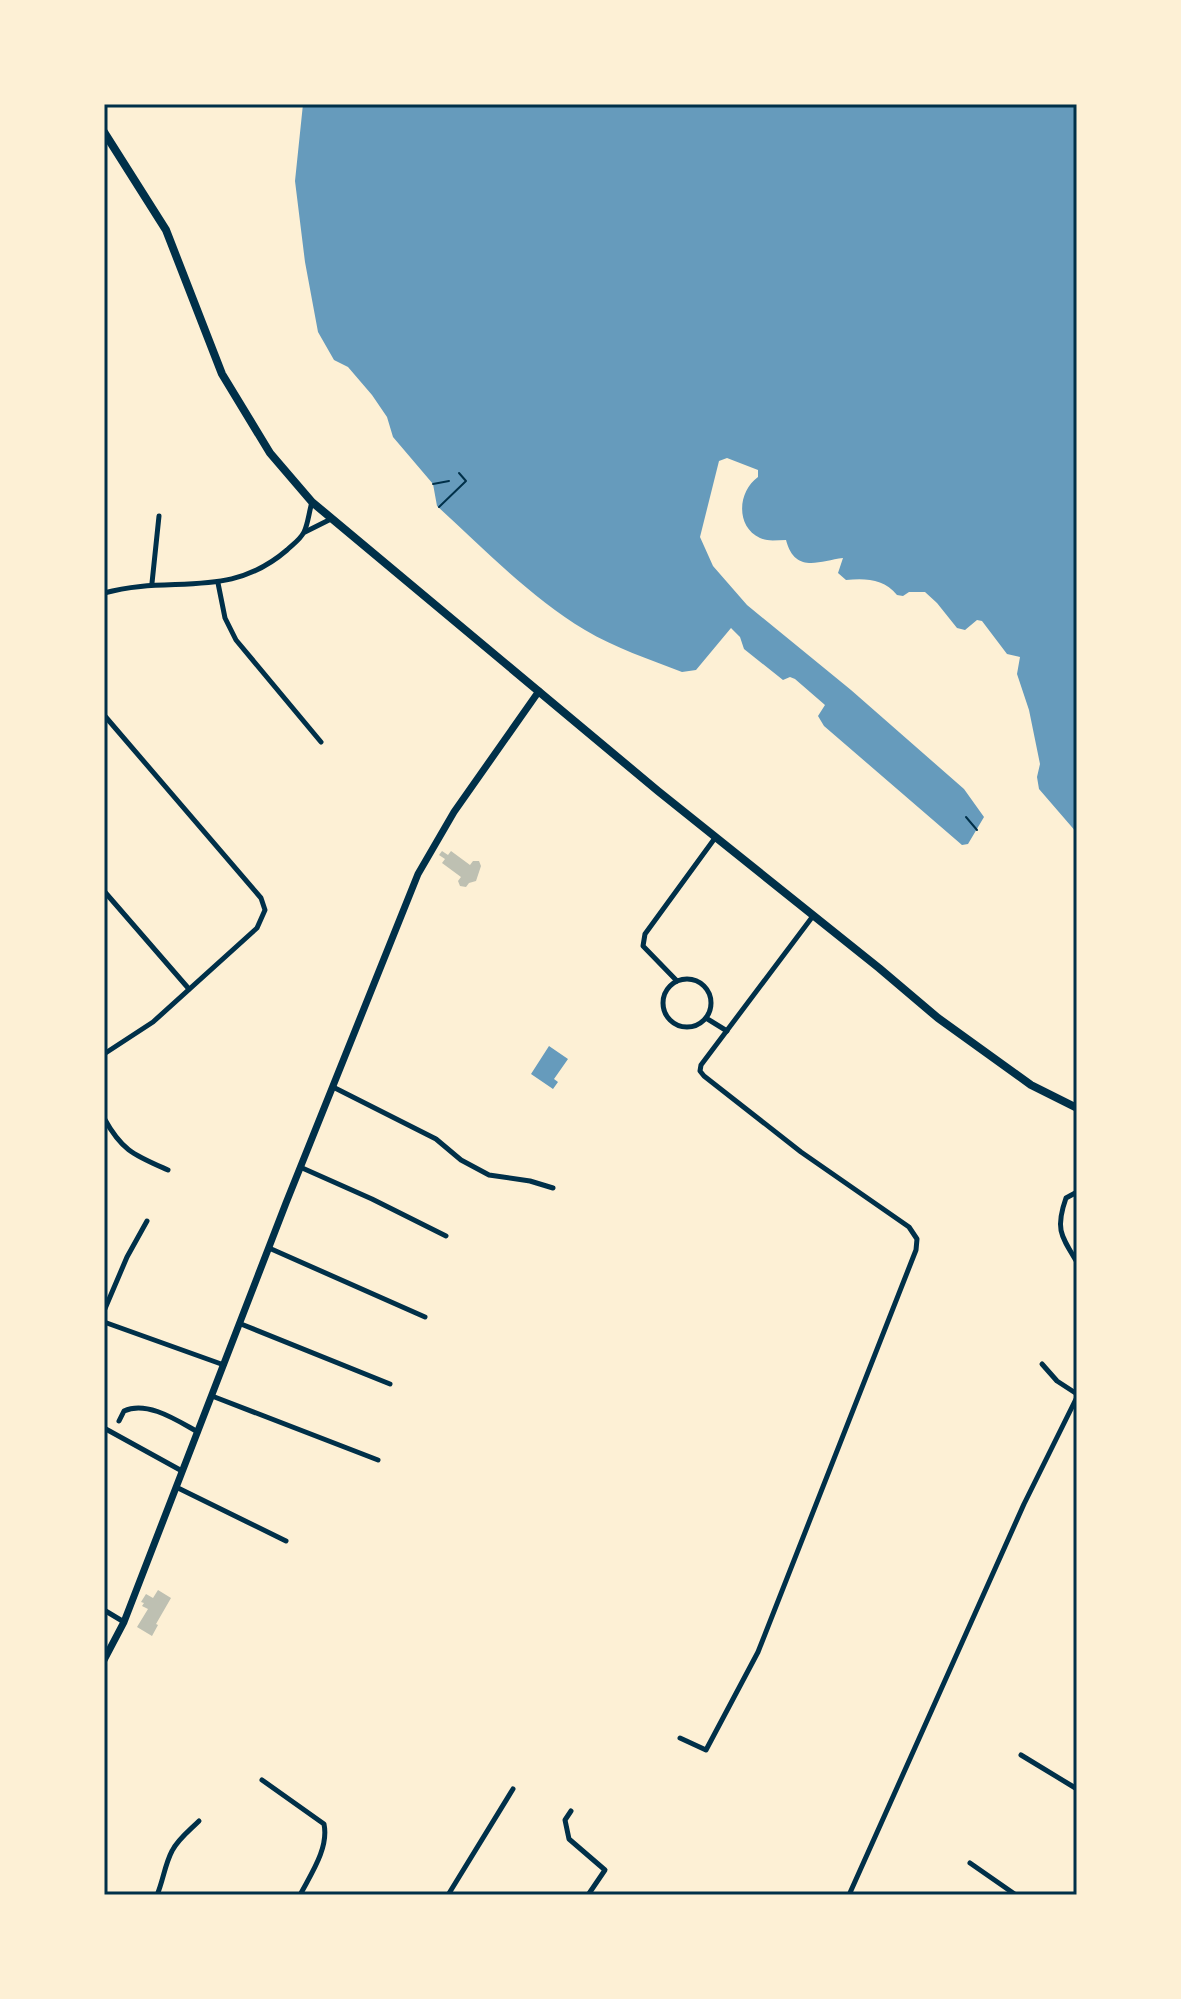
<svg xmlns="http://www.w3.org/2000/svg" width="1181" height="1999" viewBox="0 0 1181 1999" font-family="Jost,sans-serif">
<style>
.water{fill:#669bbc}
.building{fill:#bec0b2}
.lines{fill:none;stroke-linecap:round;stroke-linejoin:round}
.path{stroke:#003049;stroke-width:2}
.minor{stroke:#003049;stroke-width:5}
.secondary{stroke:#003049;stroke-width:7}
.trunk{stroke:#003049;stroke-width:8}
.neatline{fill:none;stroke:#003049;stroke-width:3}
</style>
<rect width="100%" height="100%" fill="#fdf0d5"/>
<!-- water -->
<g class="water">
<path d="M303 104H1077V833L1039 789 1037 777 1040 764 1029 710 1017 674 1020 657 1007 654 982 621 977 620 965 630 957 628 937 603 925 592H909L903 596 897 595C884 579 866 578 846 580L838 573 843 558C819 561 795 574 786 540 777 540 768 542 760 538 735 526 738 491 758 477V470L727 458 719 461 700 537 713 566 747 605 851 690 964 789 984 817 968 844 962 845 824 726 818 716 825 705 795 679 790 677 783 680 744 649 740 637 731 628 696 670 682 672C649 659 615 648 585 630 530 597 484 549 437 506L433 484 393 437 387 417 372 395 348 367 334 360 318 332 305 262 295 181Z"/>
<path d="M549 1046 568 1059 554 1079 558 1082 553 1089 531 1074Z"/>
</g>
<!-- building -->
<g class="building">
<path d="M442 851 448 855 451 851 470 865 473 861H479L481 866 476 881 469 883 466 887 460 886 458 881 461 877 442 863 445 859 439 855Z"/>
<path d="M158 1590 171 1598 156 1624 158 1625 152 1636 137 1627 148 1609 142 1606 144 1603 141 1602 146 1594 153 1598Z"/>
</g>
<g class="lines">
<!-- path -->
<g class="path">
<path d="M433 484 449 481"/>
<path d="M439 507 466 481 459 473"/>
<path d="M966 817 977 830"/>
</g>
<!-- minor -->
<g class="minor">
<path d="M305 532 331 519"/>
<path d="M152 583 159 516"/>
<path d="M218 583 225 618 236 640 321 742"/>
<path d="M104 593C172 574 228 601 287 550 292 545 300 540 304 532 308 524 309 512 312 502"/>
<path d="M104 715 261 898 265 910 257 928 153 1022 104 1054"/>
<path d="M104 891 189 989"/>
<circle cx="687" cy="1003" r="24"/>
<path d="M677 981 643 946 645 934 715 838"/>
<path d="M706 1018 727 1031"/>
<path d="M333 1087 436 1139 461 1160 489 1175 530 1181 553 1188"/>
<path d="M104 1118C122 1151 134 1155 168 1170"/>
<path d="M300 1167 372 1199 446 1236"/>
<path d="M1077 1192 1066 1198C1055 1229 1061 1236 1077 1262"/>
<path d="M269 1248 425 1317"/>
<path d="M104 1311 127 1257 147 1221"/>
<path d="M104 1322 224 1365"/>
<path d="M241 1324 390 1384"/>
<path d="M1042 1364 1057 1381 1077 1394"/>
<path d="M212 1396 378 1460"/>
<path d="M119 1421 124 1411C147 1400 178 1421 198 1432"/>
<path d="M104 1428 182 1471"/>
<path d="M176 1487 286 1541"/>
<path d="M104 1610 124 1622"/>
<path d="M680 1738 706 1750 758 1652 916 1250 917 1239 909 1227 801 1152 704 1076 700 1071 701 1065 813 916"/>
<path d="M1021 1755 1077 1789"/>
<path d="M262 1780 324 1824C329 1848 311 1874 300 1895"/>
<path d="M571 1811 565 1820 569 1839 605 1870 588 1895"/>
<path d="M970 1863 1016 1895"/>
<path d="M157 1895C163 1881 165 1864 172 1851 178 1839 190 1830 199 1821"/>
<path d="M448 1895 513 1789"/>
<path d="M849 1895 1024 1504 1077 1397"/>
</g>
<!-- secondary -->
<path class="secondary" d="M104 1660 124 1622 286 1203 418 874 454 812 539 691"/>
<!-- trunk -->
<path class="trunk" d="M104 132 166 230 222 374 270 453 312 502 658 791 879 968 938 1018 1031 1085 1077 1108"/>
</g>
<!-- border -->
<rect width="1181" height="1999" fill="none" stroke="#fdf0d5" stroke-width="212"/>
<rect x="106" y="106" width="969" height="1787" class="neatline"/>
</svg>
